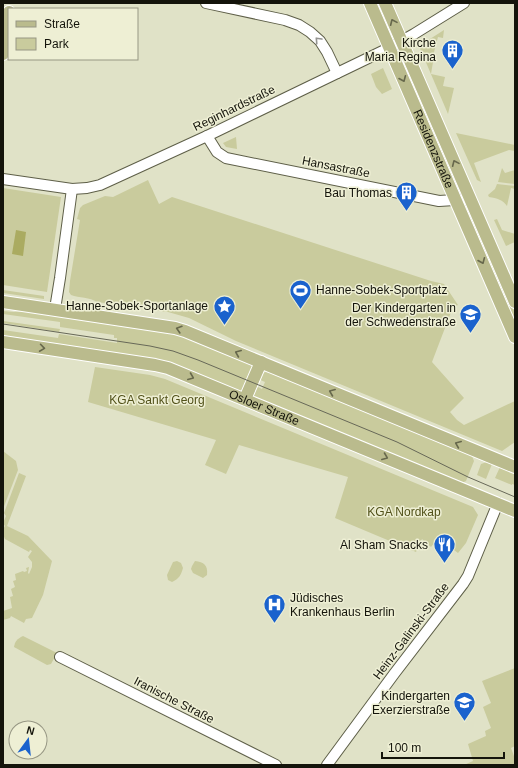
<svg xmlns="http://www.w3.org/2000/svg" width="518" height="768" viewBox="0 0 518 768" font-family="Arial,sans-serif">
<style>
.green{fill:#c9cb9d}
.water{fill:#aaab61}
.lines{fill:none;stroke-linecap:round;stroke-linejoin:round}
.minor-casing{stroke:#5e5f48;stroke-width:12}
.major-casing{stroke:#fff;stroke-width:14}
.minor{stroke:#fff;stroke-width:10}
.major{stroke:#babb8d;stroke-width:12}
.tram{stroke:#676858;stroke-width:1}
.oneway{stroke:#67684c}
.oneway2{stroke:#959591}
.labels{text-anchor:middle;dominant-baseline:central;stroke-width:3;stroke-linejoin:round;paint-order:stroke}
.poi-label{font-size:12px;fill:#14140b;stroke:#eeefd4;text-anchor:end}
.street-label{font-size:12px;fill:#14140b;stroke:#eeefd4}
.park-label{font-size:12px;fill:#515119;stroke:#eeefd4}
</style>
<rect width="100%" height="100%" fill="#e0e2c7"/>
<!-- green -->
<g class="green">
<path d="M444 30 443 38 438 37 433 56H434L431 74 445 77 443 86 454 88 448 114 419 46Z"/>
<path d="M383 68 392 89 382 94 376 87 371 74Z"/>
<path d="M424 104 458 182H452L420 106Z"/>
<path d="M456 133 515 145V151L509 150 474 163 481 182 477 180Z"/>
<path d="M236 137 237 149 226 147 223 143Z"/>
<path d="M502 168 505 173 515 170V184L498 182Z"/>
<path d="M148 180 159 204 172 197 431 281 444 284 458 305 453 307 432 362 464 398 450 412 457 420 464 425 515 401V442L502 451 236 341 189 318 168 312 97 302C90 297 79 298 71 295L69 292 70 281 80 220 77 219 80 208 83 205 105 196 113 197Z"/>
<path d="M497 184 515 186V189L511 188 507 206C503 200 497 198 489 197L488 195 495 189Z"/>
<path d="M3 188 61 197 47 292 3 285Z"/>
<path d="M467 217H473L515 313V327Z"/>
<path d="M497 219 502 230 515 234V242L506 246 494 220Z"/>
<path d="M3 290 44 296V299L3 293Z"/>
<path d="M3 311 14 312 24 311 164 331 183 336 251 364 253 366 242 392H240L172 364 3 337V330L58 338 59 334 117 343V338H114V335L60 327V322L3 314Z"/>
<path d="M3 321 60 329 59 332 3 323Z"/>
<path d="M95 367 150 375 165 379 473 507 478 515 466 543 458 553 438 538 431 547 422 539 416 552 335 518 348 477 239 445 226 474 205 465 216 440 88 402Z"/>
<path d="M265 372 271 373 472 456 474 461 466 481 462 483 255 397 253 396 256 386 262 389 265 382 258 379 260 375Z"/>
<path d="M3 451 16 461 18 470 3 509Z"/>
<path d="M487 462 492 464 486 479 477 475 481 464Z"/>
<path d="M500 467 515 473V485L512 484V485L495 478Z"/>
<path d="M19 473 26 476 7 526 28 536 52 561 43 595 32 618 26 619 24 623 11 616 10 618 3 620V611L12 608 10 597 13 596 11 589 15 587 13 581 16 580 15 574 23 571 24 572 27 571 26 568 29 567 28 573 29 574 32 567V562L28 557 32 551 30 550 29 552 5 539C3 534 2 531 5 526L3 523 6 516 4 513Z"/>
<path d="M177 561 181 563 183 568C181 575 179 579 172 582L168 580 167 575 173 562Z"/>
<path d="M195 561C204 562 208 565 207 575L203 578 193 573 191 569 192 566Z"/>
<path d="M23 636 57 653 51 664 47 665 14 647C15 641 17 639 23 636Z"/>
<path d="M515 668V746L511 748 515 759V765H464L473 761 468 744 486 736 485 731 491 728 483 707 491 703 482 681Z"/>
</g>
<!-- water -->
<path class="water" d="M16 230 26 232 23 256 12 254Z"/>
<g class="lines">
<defs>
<g id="minor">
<path d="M206 3 285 20 299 25 310 32 320 41 327 52 337 73"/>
<path d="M207 136 217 152 226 158 439 201 470 199"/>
<path d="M3 179 72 189 87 188 100 185 207 136 389 48 414 34 464 3"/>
<path d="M55 309 60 278 72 189"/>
<path d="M60 657 276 765"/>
<path d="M327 765 394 674 463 584 468 576 498 503"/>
</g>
<g id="major">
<path id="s1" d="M370 3 515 337"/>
<path d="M385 3 515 302"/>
<path d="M3 54 9 12"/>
<path d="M3 302 175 328 185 331 515 467"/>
<path id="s2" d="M3 342 155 365 168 368 515 511"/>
<path d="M245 399 261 362"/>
</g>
</defs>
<!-- minor casing -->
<use href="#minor" class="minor-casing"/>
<!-- major casing -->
<use href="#major" class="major-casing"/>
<!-- minor -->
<use href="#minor" class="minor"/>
<!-- major -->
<use href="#major" class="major"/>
<!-- tram -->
<path class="tram" d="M3 324 150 346 173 351 198 360 397 442 468 477 515 497"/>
</g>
<!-- one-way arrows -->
<defs><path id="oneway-chevron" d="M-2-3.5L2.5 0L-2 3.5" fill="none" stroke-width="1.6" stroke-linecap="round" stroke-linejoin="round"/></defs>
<g class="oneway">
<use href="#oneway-chevron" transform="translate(393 22) rotate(-114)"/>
<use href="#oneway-chevron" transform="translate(403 79) rotate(67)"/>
<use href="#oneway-chevron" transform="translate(455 163) rotate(-114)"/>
<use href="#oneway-chevron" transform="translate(482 261) rotate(67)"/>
<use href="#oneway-chevron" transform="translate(179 329) rotate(-163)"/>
<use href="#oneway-chevron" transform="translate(42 348) rotate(8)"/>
<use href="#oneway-chevron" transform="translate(238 353) rotate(-157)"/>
<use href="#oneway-chevron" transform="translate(191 377) rotate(22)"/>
<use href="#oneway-chevron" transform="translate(332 392) rotate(-158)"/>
<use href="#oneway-chevron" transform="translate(458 444) rotate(-157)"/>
<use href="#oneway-chevron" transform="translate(385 457) rotate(22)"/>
</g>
<use class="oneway2" href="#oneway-chevron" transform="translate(318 40) rotate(-133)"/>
<!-- icons -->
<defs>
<symbol id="building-pin" viewBox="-11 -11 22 30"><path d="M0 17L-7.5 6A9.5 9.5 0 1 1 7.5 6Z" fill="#1a62cd" stroke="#eeefd4"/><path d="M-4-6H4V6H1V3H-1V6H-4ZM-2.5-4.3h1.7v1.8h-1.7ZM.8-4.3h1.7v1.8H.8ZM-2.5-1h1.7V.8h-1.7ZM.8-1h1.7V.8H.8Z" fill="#fff"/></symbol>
<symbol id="stadium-pin" viewBox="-11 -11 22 30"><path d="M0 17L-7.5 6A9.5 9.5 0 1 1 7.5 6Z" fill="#1a62cd" stroke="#eeefd4"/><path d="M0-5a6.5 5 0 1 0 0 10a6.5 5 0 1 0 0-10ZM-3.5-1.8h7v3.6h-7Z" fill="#fff"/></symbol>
<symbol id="sight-pin" viewBox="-11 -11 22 30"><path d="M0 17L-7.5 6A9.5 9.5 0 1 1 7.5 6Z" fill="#1a62cd" stroke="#eeefd4"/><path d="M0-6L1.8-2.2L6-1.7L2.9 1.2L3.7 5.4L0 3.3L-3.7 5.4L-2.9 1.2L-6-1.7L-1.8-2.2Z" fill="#fff"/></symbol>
<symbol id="school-pin" viewBox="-11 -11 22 30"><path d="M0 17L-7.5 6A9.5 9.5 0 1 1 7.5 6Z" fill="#1a62cd" stroke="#eeefd4"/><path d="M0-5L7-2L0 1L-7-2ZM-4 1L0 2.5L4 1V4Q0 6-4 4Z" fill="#fff"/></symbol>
<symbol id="restaurant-pin" viewBox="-11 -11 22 30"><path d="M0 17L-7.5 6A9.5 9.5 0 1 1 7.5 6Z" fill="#1a62cd" stroke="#eeefd4"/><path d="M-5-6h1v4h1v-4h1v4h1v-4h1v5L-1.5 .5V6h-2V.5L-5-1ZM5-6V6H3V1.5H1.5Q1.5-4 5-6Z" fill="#fff"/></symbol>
<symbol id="hospital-pin" viewBox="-11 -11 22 30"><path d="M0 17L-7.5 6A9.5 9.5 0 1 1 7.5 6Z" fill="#1a62cd" stroke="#eeefd4"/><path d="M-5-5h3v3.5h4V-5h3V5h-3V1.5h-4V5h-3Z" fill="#fff"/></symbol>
</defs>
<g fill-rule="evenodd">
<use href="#building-pin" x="440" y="38" width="25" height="34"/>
<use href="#building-pin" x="394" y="180" width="25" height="34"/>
<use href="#stadium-pin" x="288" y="278" width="25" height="34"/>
<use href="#sight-pin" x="212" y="294" width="25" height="34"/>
<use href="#school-pin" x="458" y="302" width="25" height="34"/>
<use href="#restaurant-pin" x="432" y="532" width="25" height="34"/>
<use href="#hospital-pin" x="262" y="592" width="25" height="34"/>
<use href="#school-pin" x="452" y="690" width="25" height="34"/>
</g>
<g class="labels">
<!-- poi labels -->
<g class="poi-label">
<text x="436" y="43">Kirche<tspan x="436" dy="14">Maria Regina</tspan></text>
<text x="392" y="193">Bau Thomas</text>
<text x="316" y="290" text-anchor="start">Hanne-Sobek-Sportplatz</text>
<text x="208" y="306">Hanne-Sobek-Sportanlage</text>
<text x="456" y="308">Der Kindergarten in<tspan x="456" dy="14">der Schwedenstraße</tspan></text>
<text x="428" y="545">Al Sham Snacks</text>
<text x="290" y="598" text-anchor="start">Jüdisches<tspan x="290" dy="14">Krankenhaus Berlin</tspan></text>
<text x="450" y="696">Kindergarten<tspan x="450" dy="14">Exerzierstraße</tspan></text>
</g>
<!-- street labels -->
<g class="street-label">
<text transform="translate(234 108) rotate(-26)">Reginhardstraße</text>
<text stroke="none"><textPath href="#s1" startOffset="159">Residenzstraße</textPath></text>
<text transform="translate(336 167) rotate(11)">Hansastraße</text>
<text stroke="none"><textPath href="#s2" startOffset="271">Osloer Straße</textPath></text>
<text transform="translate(411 631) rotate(-53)">Heinz-Galinski-Straße</text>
<text transform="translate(174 700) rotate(27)">Iranische Straße</text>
</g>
<!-- park labels -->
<g class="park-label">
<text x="157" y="400">KGA Sankt Georg</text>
<text x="404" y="512">KGA Nordkap</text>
</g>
</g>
<!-- border -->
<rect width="518" height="768" fill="none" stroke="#14140b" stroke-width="8"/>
<!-- legend -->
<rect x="8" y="8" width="130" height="52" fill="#eeefd4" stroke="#979784"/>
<rect x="16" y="21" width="20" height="6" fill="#babb8d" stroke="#979784"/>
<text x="44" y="28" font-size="12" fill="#14140b">Straße</text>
<rect x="16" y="38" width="20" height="12" fill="#c9cb9d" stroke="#979784"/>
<text x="44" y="48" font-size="12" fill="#14140b">Park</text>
<!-- north arrow -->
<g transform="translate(28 740) rotate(15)"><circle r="19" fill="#eeefd4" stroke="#979784"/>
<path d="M0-3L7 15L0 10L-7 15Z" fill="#1a62cd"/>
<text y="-6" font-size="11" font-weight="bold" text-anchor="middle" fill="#14140b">N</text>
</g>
<!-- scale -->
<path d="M382 752v6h122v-6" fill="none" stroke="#14140b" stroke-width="2"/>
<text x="388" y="752" font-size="12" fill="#14140b" stroke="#eeefd4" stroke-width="3" paint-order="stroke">100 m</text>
</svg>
